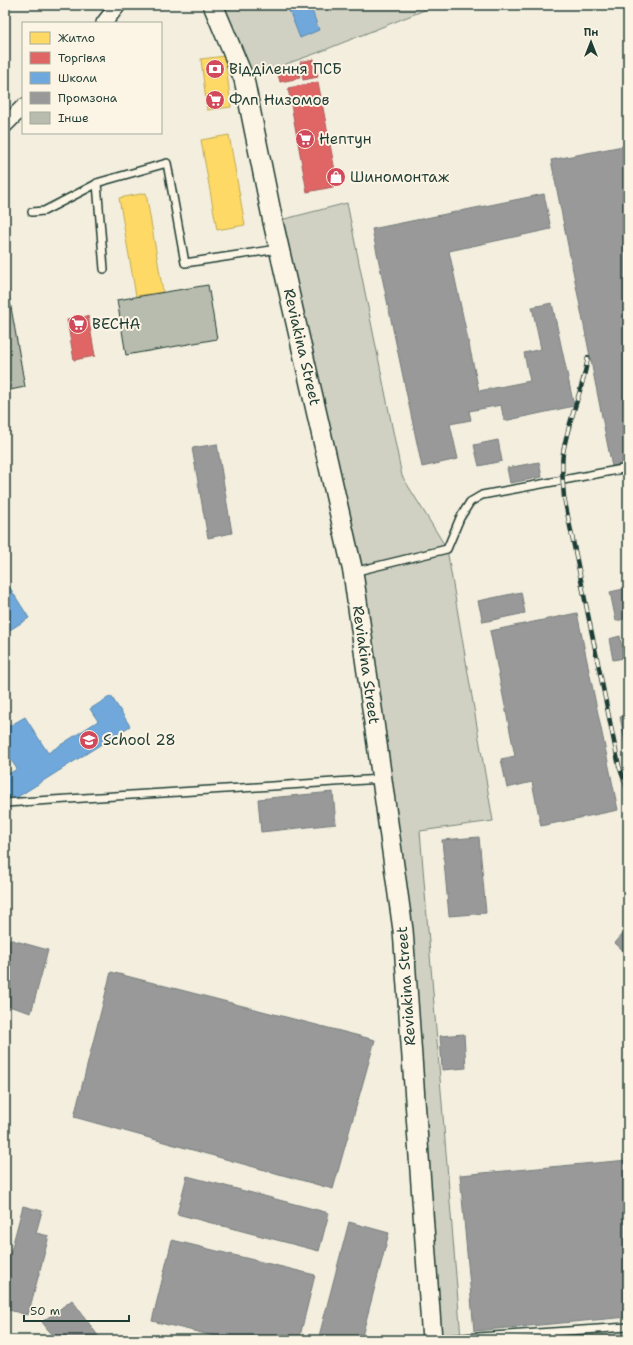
<svg xmlns="http://www.w3.org/2000/svg" width="633" height="1345" viewBox="0 0 633 1345" font-family="'Shantell Sans',sans-serif">
<style>
.green{fill:#d0d1c2;stroke:#78877b}
.homes{fill:#ffd966;stroke:#bcaa57}
.shops{fill:#e06666;stroke:#a65a57}
.schools{fill:#6fa8dc;stroke:#5788aa}
.industry{fill:#999;stroke:#747d7b}
.building{fill:#b8bcae;stroke:#1f3d34}
.lines{fill:none;stroke-linecap:round;stroke-linejoin:round}
.service-casing{stroke:#1f3d34;stroke-width:10}
.minor-casing{stroke:#1f3d34;stroke-width:18}
.tertiary-casing{stroke:#1f3d34;stroke-width:22}
.service{stroke:#fcf5e5;stroke-width:7}
.minor{stroke:#fcf5e5;stroke-width:15}
.tertiary{stroke:#fcf5e5;stroke-width:19}
.rail-casing{stroke:#1f3d34;stroke-width:4.5}
.rail{stroke:#fcf5e5;stroke-width:3;stroke-dasharray:9;stroke-linecap:butt}
.labels{text-anchor:middle;dominant-baseline:central;stroke-width:4;stroke-linejoin:round;paint-order:stroke}
.poi-label{font-size:15px;fill:#1f3d34;stroke:#fcf5e5;text-anchor:start}
.street-label{font-size:15px;fill:#1f3d34;stroke:#fcf5e5}
</style>
<rect width="100%" height="100%" fill="#f3eede"/>
<filter id="ink" filterUnits="userSpaceOnUse"><feTurbulence type="fractalNoise" baseFrequency=".025" numOctaves="2"/><feDisplacementMap in="SourceGraphic" scale="8" xChannelSelector="R" yChannelSelector="G"/><feConvolveMatrix kernelMatrix="1 2 1 2 8 2 1 2 1" color-interpolation-filters="sRGB"/></filter>
<g filter="url(#ink)">
<!-- green -->
<g class="green">
<path d="M222 5H437L317 53 244 79Z"/>
<path d="M347 203 402 476 447 549 493 821 420 831 461 1338 628 1327V1340H432L403 930 353 572 273 222Z"/>
</g>
<!-- homes -->
<g class="homes">
<path d="M225 56 231 107 207 110 201 59Z"/>
<path d="M229 135 245 225 217 230 201 140Z"/>
<path d="M146 193 163 292 136 296 119 198Z"/>
</g>
<!-- shops -->
<g class="shops">
<path d="M314 59 318 77 303 80 300 62Z"/>
<path d="M297 65 300 78 280 82 277 70Z"/>
<path d="M318 82 338 186 307 192 288 88Z"/>
<path d="M88 316 95 356 74 360 67 320Z"/>
</g>
<!-- schools -->
<g class="schools">
<path d="M287 5H310L319 30 300 38Z"/>
<path d="M10 588 29 618 5 633V591Z"/>
<path d="M111 696 130 726 8 803 5 798V776L17 769 5 751V727L6 728 25 717 48 753 98 721 90 709Z"/>
</g>
<!-- industry -->
<g class="industry">
<path d="M628 145V464L612 467 551 160Z"/>
<path d="M544 194 551 229 449 251 479 391 530 381 524 353 541 349 532 307 552 303 574 406 504 421 501 405 469 411 471 420 450 424 458 459 422 467 372 229Z"/>
<path d="M498 440 502 461 479 466 474 445Z"/>
<path d="M217 444 232 533 208 538 192 448Z"/>
<path d="M539 462 542 477 510 483 507 468Z"/>
<path d="M628 588V618L616 621 610 592Z"/>
<path d="M521 592 525 613 483 622 478 601Z"/>
<path d="M577 613 618 810 541 826 532 782 507 788 501 759 515 756 490 631Z"/>
<path d="M620 636 624 658 613 660 609 639Z"/>
<path d="M628 715V757L620 717Z"/>
<path d="M333 792 336 824 261 832 258 799Z"/>
<path d="M479 837 486 913 449 916 442 840Z"/>
<path d="M624 933 628 936V955L615 943Z"/>
<path d="M5 938 48 950 31 1013 5 1005Z"/>
<path d="M111 972 375 1040 333 1189 74 1117Z"/>
<path d="M464 1034 466 1068 442 1070 440 1036Z"/>
<path d="M628 1160V1317L474 1331 460 1175Z"/>
<path d="M187 1176 329 1213 319 1251 177 1214Z"/>
<path d="M23 1206 42 1211 36 1233 49 1236 28 1315 5 1309V1273Z"/>
<path d="M349 1222 389 1233 361 1340H318Z"/>
<path d="M172 1240 315 1275 299 1340H231L152 1321Z"/>
<path d="M72 1300 101 1340H56L42 1322Z"/>
</g>
<!-- building -->
<g class="building">
<path d="M5 273 25 387 5 391Z"/>
<path d="M208 285 217 339 126 355 117 300Z"/>
</g>
<g class="lines">
<defs>
<g id="service">
<path d="M97 183 104 269"/>
<path d="M32 212 44 211 100 182 167 163 185 263 278 249"/>
<path d="M353 572 447 549 460 518 470 502 482 495 628 468"/>
<path d="M5 803 381 779"/>
<path d="M432 1340 628 1327"/>
</g>
<g id="minor">
<path d="M104 23 118 5"/>
<path d="M5 125 23 107"/>
</g>
<path id="tertiary" d="M213 5 244 79 273 222 353 572 403 930 432 1340"/>
</defs>
<!-- service casing -->
<use href="#service" class="service-casing"/>
<!-- minor casing -->
<use href="#minor" class="minor-casing"/>
<!-- tertiary casing -->
<use href="#tertiary" class="tertiary-casing"/>
<!-- service -->
<use href="#service" class="service"/>
<!-- minor -->
<use href="#minor" class="minor"/>
<!-- tertiary -->
<use href="#tertiary" class="tertiary"/>
<defs>
<path id="rail" d="M588 357C583 390 568 421 563 453 561 468 563 483 564 497L619 766 628 791"/>
</defs>
<!-- rail casing -->
<use href="#rail" class="rail-casing"/>
<!-- rail -->
<use href="#rail" class="rail"/>
</g>
</g>
<!-- icons -->
<defs>
<symbol id="bank-disc" viewBox="-11 -11 22 22"><circle r="9.5" fill="#d1495b" stroke="#fcf5e5"/><path d="M-6-4H6V4H-6ZM0-2.3a2.3 2.3 0 1 0 0 4.6a2.3 2.3 0 1 0 0-4.6Z" fill="#fff"/></symbol>
<symbol id="supermarket-disc" viewBox="-11 -11 22 22"><circle r="9.5" fill="#d1495b" stroke="#fcf5e5"/><path d="M-6-5.5h2.5l.6 2H6L4.5 2H-2.5L-4.4-4H-6ZM-1.5 3.2a1.3 1.3 0 1 0 .1 0ZM3 3.2a1.3 1.3 0 1 0 .1 0Z" fill="#fff"/></symbol>
<symbol id="shop-disc" viewBox="-11 -11 22 22"><circle r="9.5" fill="#d1495b" stroke="#fcf5e5"/><path d="M-5-2.5h2.3a2.7 3.5 0 0 1 5.4 0H5L5.5 6h-11ZM-1.5-2.5h3a1.5 2.3 0 0 0-3 0Z" fill="#fff"/></symbol>
<symbol id="school-disc" viewBox="-11 -11 22 22"><circle r="9.5" fill="#d1495b" stroke="#fcf5e5"/><path d="M0-5L7-2L0 1L-7-2ZM-4 1L0 2.5L4 1V4Q0 6-4 4Z" fill="#fff"/></symbol>
</defs>
<g fill-rule="evenodd">
<use href="#bank-disc" x="204" y="58" width="22" height="22"/>
<use href="#supermarket-disc" x="204" y="89" width="22" height="22"/>
<use href="#supermarket-disc" x="294" y="128" width="22" height="22"/>
<use href="#shop-disc" x="325" y="166" width="22" height="22"/>
<use href="#supermarket-disc" x="67" y="313" width="22" height="22"/>
<use href="#school-disc" x="78" y="729" width="22" height="22"/>
</g>
<g class="labels">
<!-- poi labels -->
<g class="poi-label">
<text x="229" y="69">Відділення ПСБ</text>
<text x="229" y="100">Флп Низомов</text>
<text x="319" y="139">Нептун</text>
<text x="350" y="177">Шиномонтаж</text>
<text x="92" y="324">ВЕСНА</text>
<text x="103" y="740">School 28</text>
</g>
<!-- street labels -->
<g class="street-label">
<text transform="translate(302 347) rotate(77)">Reviakina Street</text>
<text transform="translate(366 665) rotate(82)">Reviakina Street</text>
<text transform="translate(406 986) rotate(-94)">Reviakina Street</text>
</g>
</g>
<!-- margin -->
<rect width="633" height="1345" fill="none" stroke="#fcf5e5" stroke-width="20"/>
<rect x="10" y="10" width="613" height="1325" fill="none" stroke="#1f3d34" stroke-width="1.5" filter="url(#ink)"/>
<!-- legend -->
<rect x="22" y="22" width="140" height="112" fill="#fcf5e5" stroke="#a4ab9e"/>
<rect x="30" y="32" width="20" height="12" fill="#ffd966" stroke="#a4ab9e"/>
<text x="58" y="42" font-size="12" fill="#1f3d34">Житло</text>
<rect x="30" y="52" width="20" height="12" fill="#e06666" stroke="#a4ab9e"/>
<text x="58" y="62" font-size="12" fill="#1f3d34">Торгівля</text>
<rect x="30" y="72" width="20" height="12" fill="#6fa8dc" stroke="#a4ab9e"/>
<text x="58" y="82" font-size="12" fill="#1f3d34">Школи</text>
<rect x="30" y="92" width="20" height="12" fill="#999999" stroke="#a4ab9e"/>
<text x="58" y="102" font-size="12" fill="#1f3d34">Промзона</text>
<rect x="30" y="112" width="20" height="12" fill="#b8bcae" stroke="#a4ab9e"/>
<text x="58" y="122" font-size="12" fill="#1f3d34">Інше</text>
<!-- north arrow -->
<g transform="translate(591 42)" stroke="#fcf5e5" stroke-width="3" paint-order="stroke">
<path d="M0-3L7 15L0 10L-7 15Z" fill="#1f3d34"/>
<text y="-6" font-size="11" font-weight="bold" text-anchor="middle" fill="#1f3d34">Пн</text>
</g>
<!-- scale -->
<path d="M24 1315v6h105v-6" fill="none" stroke="#1f3d34" stroke-width="2"/>
<text x="30" y="1315" font-size="12" fill="#1f3d34" stroke="#fcf5e5" stroke-width="3" paint-order="stroke">50 m</text>
</svg>
